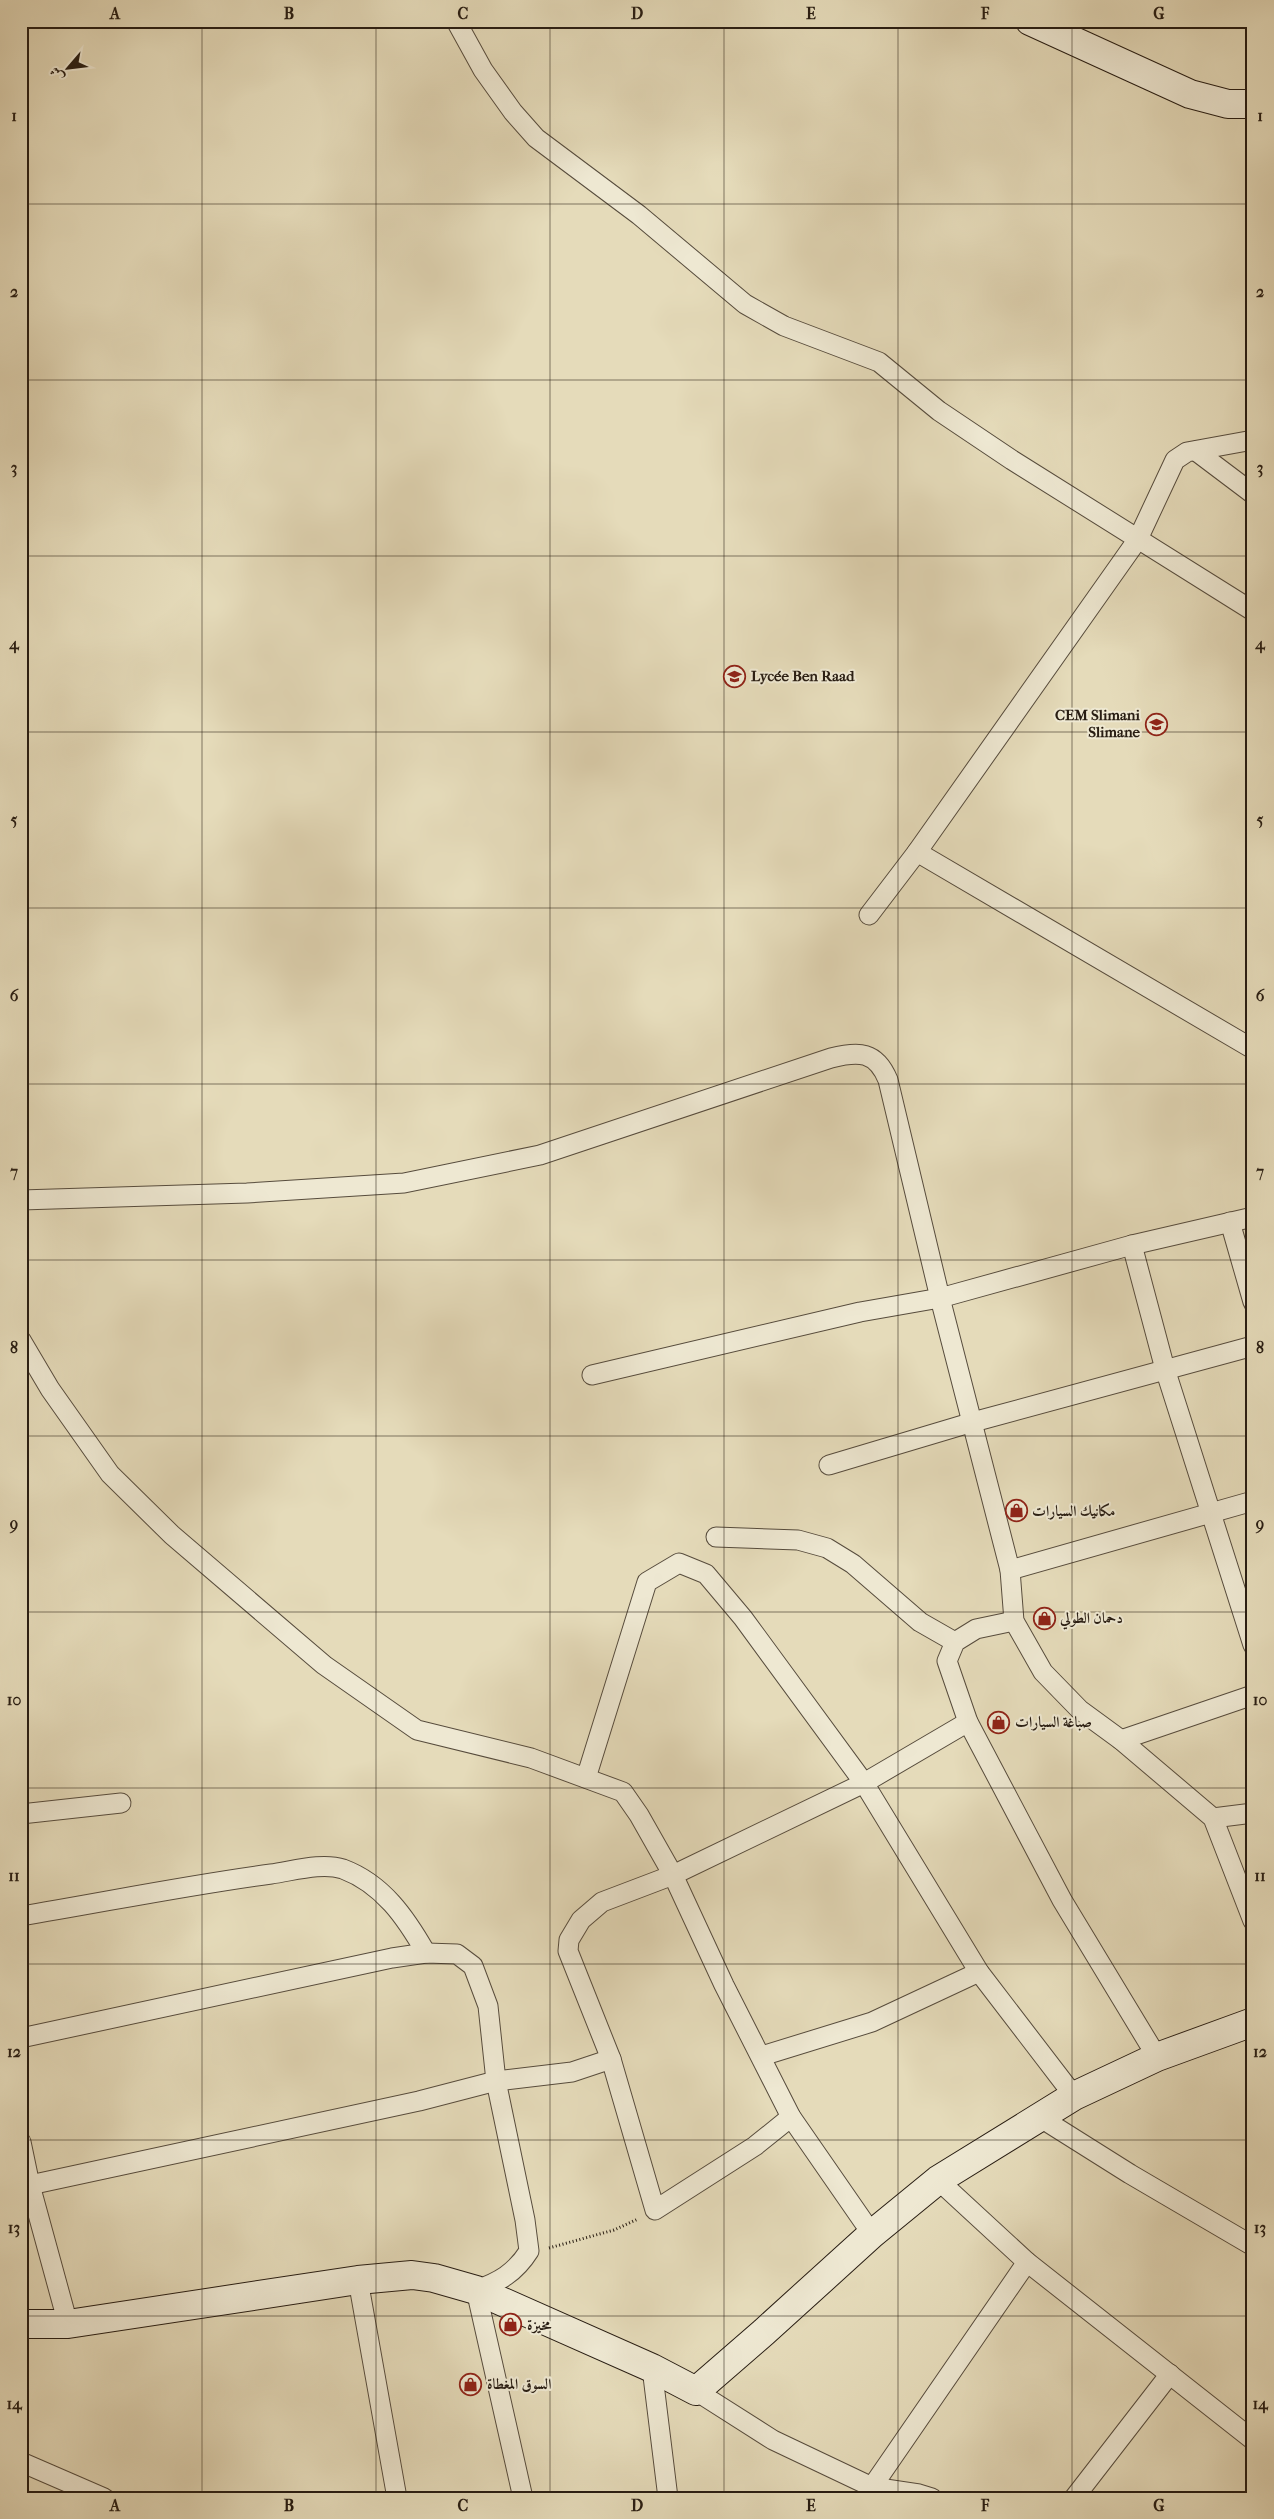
<svg xmlns="http://www.w3.org/2000/svg" width="1274" height="2519" viewBox="0 0 1274 2519" font-family="'IM FELL French Canon',Amiri,serif">
<style>
.lines{fill:none;stroke-linecap:round;stroke-linejoin:round}
.street-casing{stroke:#574c3d;stroke-width:21}
.secondary-casing{stroke:#281d13;stroke-width:30}
.path{stroke:#281d13;stroke-width:3;stroke-dasharray:1 2.5;stroke-linecap:butt}
.street{stroke:#eee8d2;stroke-width:19}
.secondary{stroke:#eee8d2;stroke-width:28}
.grid{fill:none;stroke:#281d13;stroke-width:1;stroke-opacity:0.55}
.labels{text-anchor:middle;dominant-baseline:central;stroke-width:4;stroke-linejoin:round;paint-order:stroke}
.poi-label{font-size:15px;font-weight:bold;fill:#281d13;stroke:#eee8d2;text-anchor:start}
.neatline{fill:none;stroke:#281d13;stroke-width:2}
.grid-label{font-size:16px;text-anchor:middle;font-weight:bold;fill:#281d13}
</style>
<rect width="100%" height="100%" fill="#e5dbba"/>
<filter id="stains"><feTurbulence type="fractalNoise" baseFrequency=".004" numOctaves="4"/><feColorMatrix values="0 0 0 0 .2 0 0 0 0 .09 0 0 0 0 .02 0 0 0 .5 -.17"/></filter>
<radialGradient id="worn" r=".72"><stop offset=".6" stop-color="#630" stop-opacity="0"/><stop offset="1" stop-color="#630" stop-opacity=".3"/></radialGradient>
<g class="lines">
<defs>
<g id="street">
<path d="M456 21 483 70 513 112 536 138 639 215 745 304 784 326 879 362 939 411 1012 460 1253 611"/>
<path d="M1196 451 1253 494"/>
<path d="M917 852 1253 1049"/>
<path d="M869 915 917 852 1138 539 1175 460 1187 452 1253 440"/>
<path d="M21 1200 247 1193 404 1183 540 1155 831 1058C859 1051 876 1051 888 1080L940 1298 1010 1570 1014 1621 1043 1672 1080 1710 1121 1740 1213 1818 1253 1921"/>
<path d="M1230 1222 1253 1302"/>
<path d="M1132 1245 1165 1369 1253 1645"/>
<path d="M21 1340 50 1389 110 1474 172 1535 324 1665 417 1730 531 1758 623 1792 639 1815 673 1875 724 1985 791 2117 872 2234"/>
<path d="M592 1375 860 1312 940 1298 1132 1245 1253 1217"/>
<path d="M829 1465 973 1422 1253 1346"/>
<path d="M716 1537 798 1540 827 1548 853 1564 920 1622 955 1642"/>
<path d="M1010 1570 1253 1501"/>
<path d="M1014 1621 976 1629 955 1642 947 1661 968 1722 1062 1900 1157 2057"/>
<path d="M1121 1740 1253 1695"/>
<path d="M586 1778 647 1582 679 1563 706 1574 743 1618 864 1783 979 1972 1074 2096"/>
<path d="M21 1814 121 1803"/>
<path d="M1213 1818 1253 1813"/>
<path d="M21 1916C105 1902 188 1885 271 1874 293 1871 322 1862 343 1869 383 1884 406 1918 426 1953"/>
<path d="M21 2038 392 1958 426 1953 457 1954 473 1966 488 2006 496 2081 525 2220 529 2251C515 2273 499 2282 476 2290L523 2498"/>
<path d="M762 2056 872 2022 979 1972"/>
<path d="M791 2117 755 2146 655 2210 611 2059 568 1951 569 1940 581 1920 602 1902 673 1875 864 1783 968 1722"/>
<path d="M1041 2118 1130 2174 1253 2246"/>
<path d="M21 2142 30 2185 68 2324"/>
<path d="M938 2180 1027 2262 1253 2440"/>
<path d="M30 2185 419 2101 496 2081 572 2072 611 2059"/>
<path d="M358 2280 397 2498"/>
<path d="M652 2368 668 2498"/>
<path d="M696 2391 773 2440 872 2487 919 2494 932 2498"/>
<path d="M21 2462 104 2498"/>
<path d="M872 2487 1027 2262"/>
<path d="M1074 2498 1170 2374"/>
</g>
<g id="secondary">
<path d="M1030 21 1190 94 1228 104H1253"/>
<path d="M21 2324H68L358 2280 412 2275 434 2278 476 2290 652 2368 696 2391 764 2332 872 2234 938 2180 1074 2096 1157 2057 1253 2022"/>
</g>
</defs>
<!-- street casing -->
<use href="#street" class="street-casing"/>
<!-- secondary casing -->
<use href="#secondary" class="secondary-casing"/>
<!-- path -->
<path class="path" d="M549 2248 614 2230 638 2219"/>
<!-- street -->
<use href="#street" class="street"/>
<!-- secondary -->
<use href="#secondary" class="secondary"/>
</g>
<!-- grid -->
<path class="grid" d="M202 21V2498M376 21V2498M550 21V2498M724 21V2498M898 21V2498M1072 21V2498M21 204H1253M21 380H1253M21 556H1253M21 732H1253M21 908H1253M21 1084H1253M21 1260H1253M21 1436H1253M21 1612H1253M21 1788H1253M21 1964H1253M21 2140H1253M21 2316H1253"/>
<!-- icons -->
<defs>
<symbol id="school-ring" viewBox="-11 -11 22 22"><circle r="9.5" fill="#eee8d2" stroke="#8f2418" stroke-width="1.5"/><path d="M0-5L7-2L0 1L-7-2ZM-4 1L0 2.5L4 1V4Q0 6-4 4Z" fill="#8f2418"/></symbol>
<symbol id="shop-ring" viewBox="-11 -11 22 22"><circle r="9.5" fill="#eee8d2" stroke="#8f2418" stroke-width="1.5"/><path d="M-5-2.5h2.3a2.7 3.5 0 0 1 5.4 0H5L5.5 6h-11ZM-1.5-2.5h3a1.5 2.3 0 0 0-3 0Z" fill="#8f2418"/></symbol>
</defs>
<g fill-rule="evenodd">
<use href="#school-ring" x="722" y="664" width="25" height="25"/>
<use href="#school-ring" x="1144" y="712" width="25" height="25"/>
<use href="#shop-ring" x="1004" y="1498" width="25" height="25"/>
<use href="#shop-ring" x="1032" y="1606" width="25" height="25"/>
<use href="#shop-ring" x="986" y="1710" width="25" height="25"/>
<use href="#shop-ring" x="498" y="2312" width="25" height="25"/>
<use href="#shop-ring" x="458" y="2372" width="25" height="25"/>
</g>
<g class="labels">
<!-- poi labels -->
<g class="poi-label">
<text x="751" y="676">Lycée Ben Raad</text>
<text x="1140" y="715" text-anchor="end">CEM Slimani<tspan x="1140" dy="17">Slimane</tspan></text>
<text x="1032" y="1511">مكانيك السيارات</text>
<text x="1060" y="1618">دحمان الطولي</text>
<text x="1015" y="1722">صباغة السيارات</text>
<text x="527" y="2325">مخيزة</text>
<text x="487" y="2384">السوق المغطاة</text>
</g>
</g>
<!-- margin -->
<rect width="1274" height="2519" fill="none" stroke="#e5dbba" stroke-width="55"/>
<!-- north arrow -->
<g transform="translate(68 68) rotate(242)" stroke="#eee8d2" stroke-width="4" paint-order="stroke">
<path d="M0-4L9 19L0 12L-9 19Z" fill="#281d13"/>
<text y="-8" font-size="14" font-weight="bold" text-anchor="middle" fill="#281d13">ش</text>
</g>
<rect x="28" y="28" width="1218" height="2464" class="neatline"/>
<g class="grid-label">
<text x="115" y="19">A</text>
<text x="289" y="19">B</text>
<text x="463" y="19">C</text>
<text x="637" y="19">D</text>
<text x="811" y="19">E</text>
<text x="985" y="19">F</text>
<text x="1159" y="19">G</text>
<text x="14" y="121">1</text>
<text x="1260" y="121">1</text>
<text x="14" y="297">2</text>
<text x="1260" y="297">2</text>
<text x="14" y="473">3</text>
<text x="1260" y="473">3</text>
<text x="14" y="649">4</text>
<text x="1260" y="649">4</text>
<text x="14" y="825">5</text>
<text x="1260" y="825">5</text>
<text x="14" y="1001">6</text>
<text x="1260" y="1001">6</text>
<text x="14" y="1177">7</text>
<text x="1260" y="1177">7</text>
<text x="14" y="1353">8</text>
<text x="1260" y="1353">8</text>
<text x="14" y="1529">9</text>
<text x="1260" y="1529">9</text>
<text x="14" y="1705">10</text>
<text x="1260" y="1705">10</text>
<text x="14" y="1881">11</text>
<text x="1260" y="1881">11</text>
<text x="14" y="2057">12</text>
<text x="1260" y="2057">12</text>
<text x="14" y="2233">13</text>
<text x="1260" y="2233">13</text>
<text x="14" y="2409">14</text>
<text x="1260" y="2409">14</text>
<text x="115" y="2511">A</text>
<text x="289" y="2511">B</text>
<text x="463" y="2511">C</text>
<text x="637" y="2511">D</text>
<text x="811" y="2511">E</text>
<text x="985" y="2511">F</text>
<text x="1159" y="2511">G</text>
</g>
<rect width="100%" height="100%" filter="url(#stains)"/>
<rect width="100%" height="100%" fill="url(#worn)"/>
</svg>
